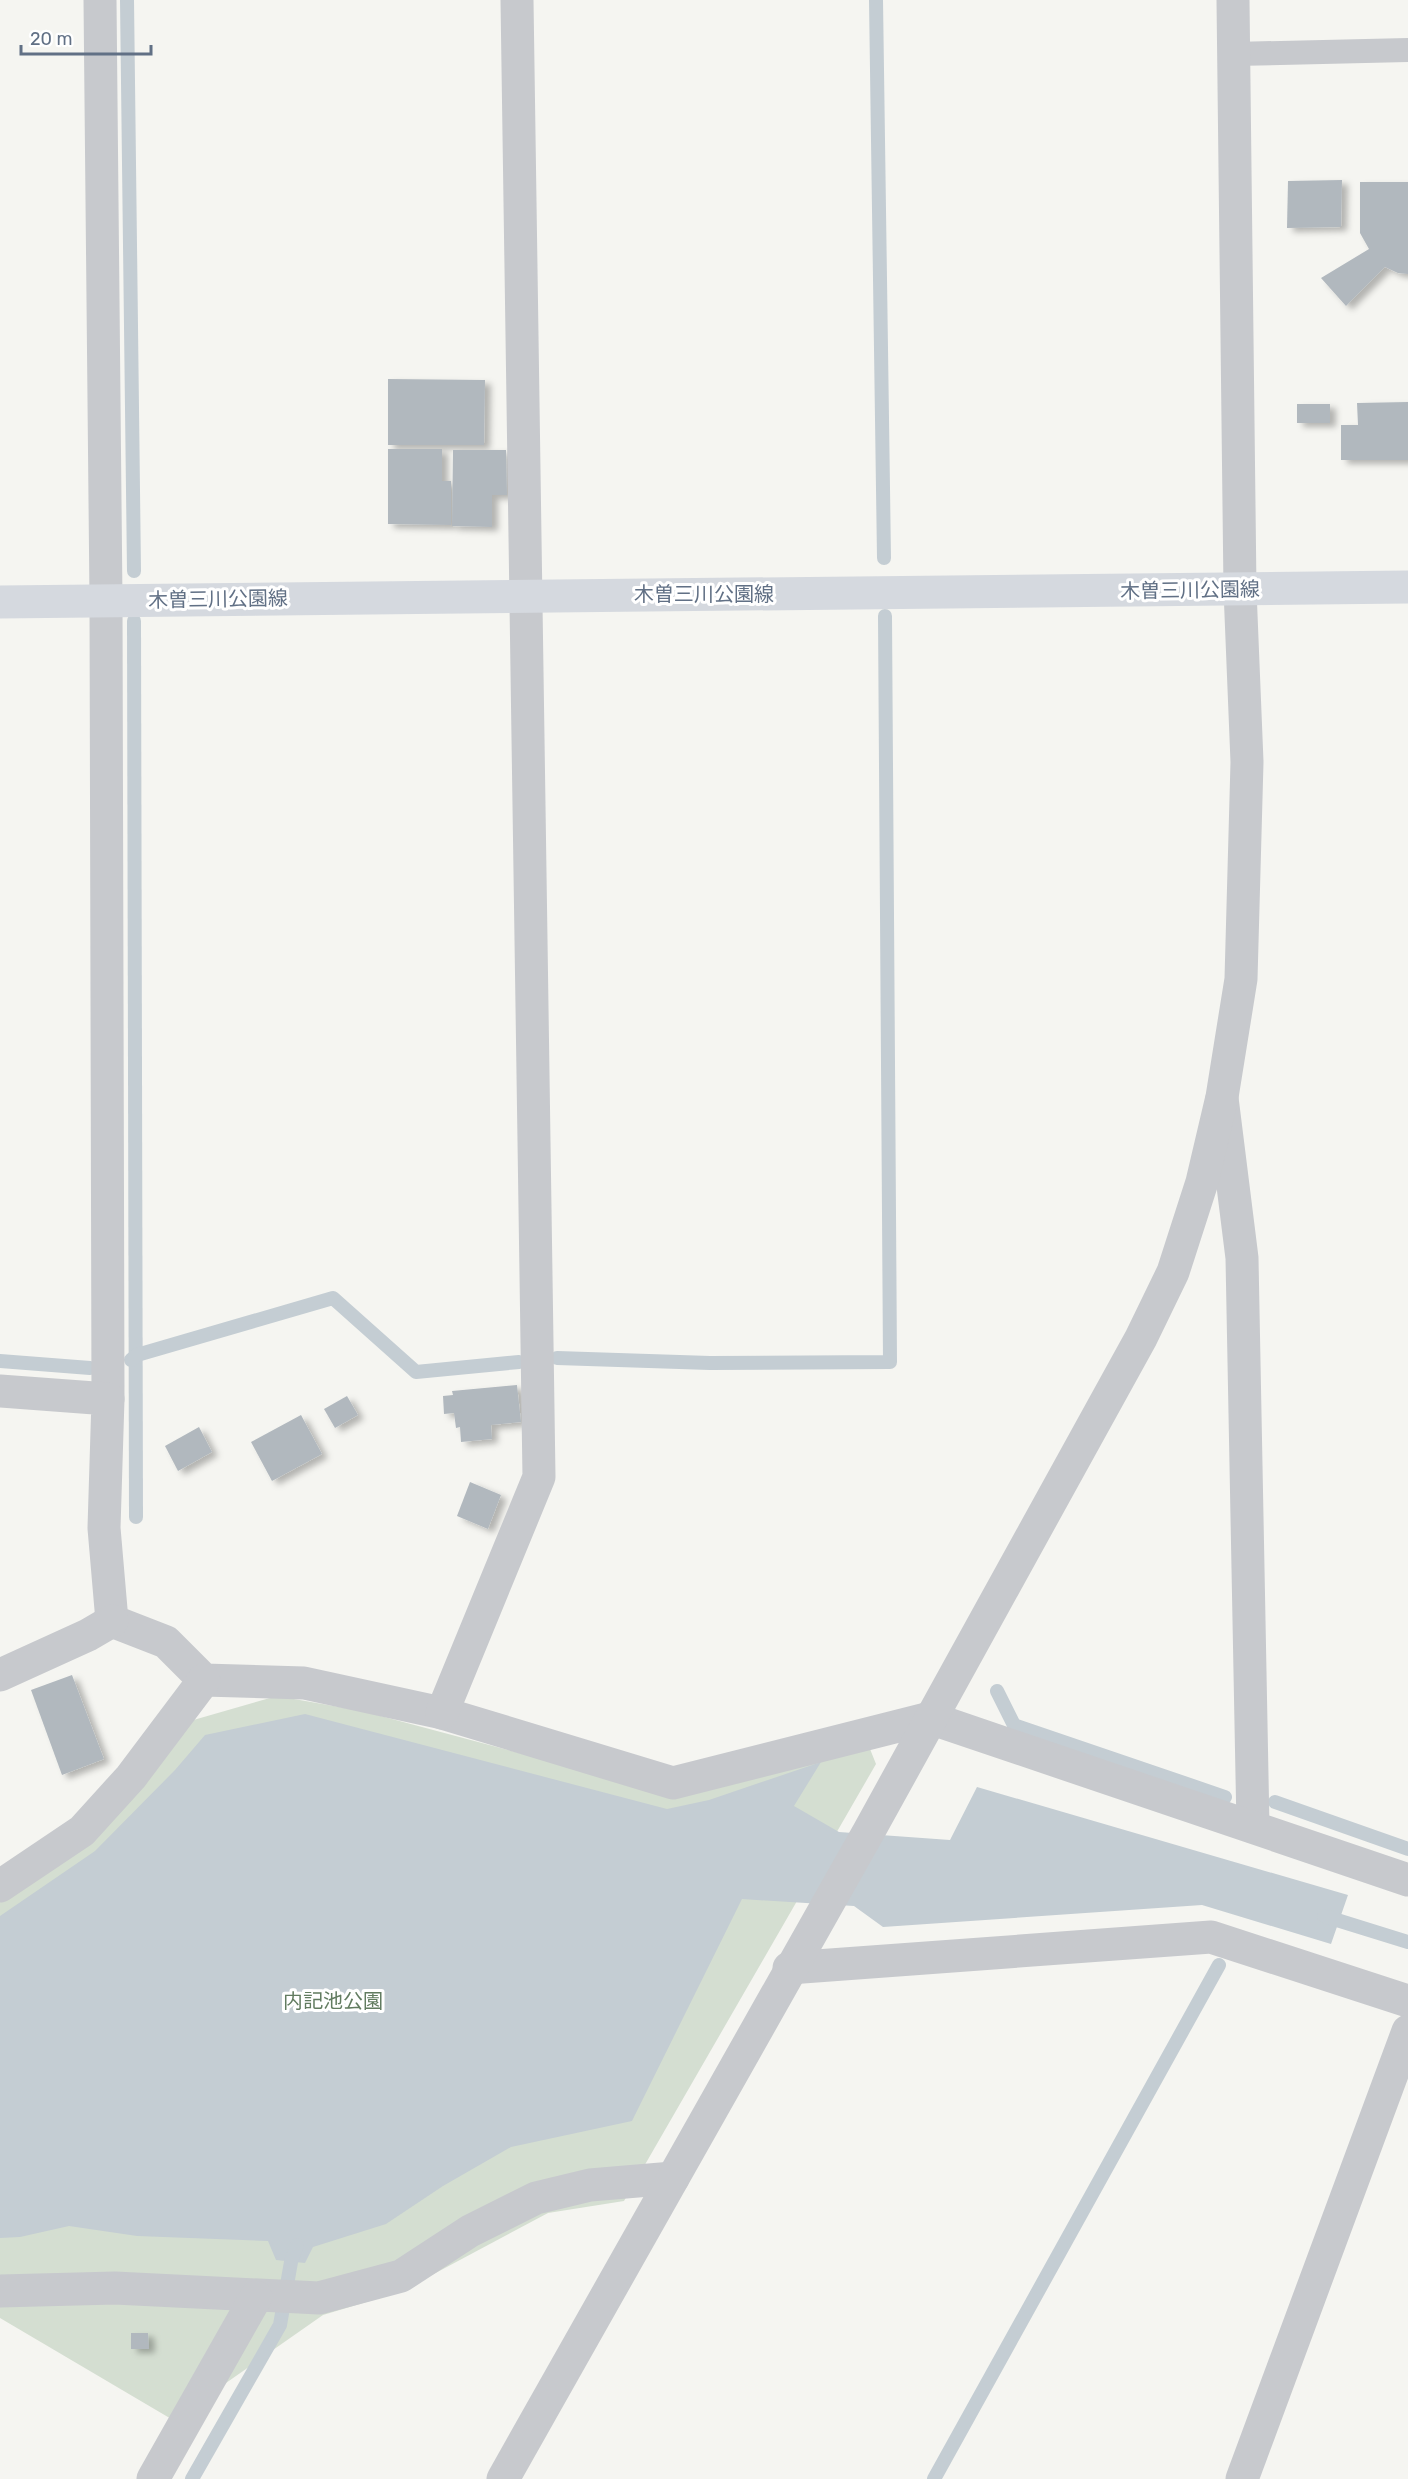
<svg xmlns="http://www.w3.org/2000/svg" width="1408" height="2479" viewBox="0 0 1408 2479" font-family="Rubik,'Noto Sans JP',sans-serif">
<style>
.green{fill:#d4ded1}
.water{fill:#c4cdd3}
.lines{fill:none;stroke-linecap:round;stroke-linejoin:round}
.stream{stroke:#c4cdd3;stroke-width:14}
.building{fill:#b1b8be;filter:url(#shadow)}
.service{stroke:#c7c9cd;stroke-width:24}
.minor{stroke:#c7c9cd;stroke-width:33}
.tertiary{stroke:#c7c9cd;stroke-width:33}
.secondary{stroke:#d5d9df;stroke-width:33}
.labels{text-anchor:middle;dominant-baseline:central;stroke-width:6;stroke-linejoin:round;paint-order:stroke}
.street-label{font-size:20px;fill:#617085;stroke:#fff}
.park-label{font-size:20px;fill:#627c60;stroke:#fff}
</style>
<defs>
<filter id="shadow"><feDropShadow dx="6" dy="4" stdDeviation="3" flood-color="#0004"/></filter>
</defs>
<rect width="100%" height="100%" fill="#f5f5f1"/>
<!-- green -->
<path class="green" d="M277 1696 362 1711 676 1795 870 1749 876 1764 624 2201 548 2213 400 2292 323 2315 173 2420 0 2318V1901L190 1721Z"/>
<!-- water -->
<path class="water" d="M305 1714 667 1809 709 1800 821 1762 794 1806 839 1832 950 1840 977 1787 1348 1895 1331 1944 1202 1905 883 1927 854 1906 742 1899 632 2121 511 2147 443 2186 386 2224 313 2247 305 2263 276 2260 268 2241 137 2236 69 2226 20 2237 0 2238V1916L95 1851 175 1770 205 1735Z"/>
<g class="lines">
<!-- stream -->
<g class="stream">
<path d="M127 0 134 571"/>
<path d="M876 0 884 558"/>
<path d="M134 621 136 1517"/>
<path d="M557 1358 710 1363 890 1362 885 616"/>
<path d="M131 1360 137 1355 333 1298 416 1372 519 1362"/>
<path d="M0 1361 90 1368"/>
<path d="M997 1691 1014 1725 1225 1797"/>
<path d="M1275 1802 1408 1849"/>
<path d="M1324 1916 1408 1942"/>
<path d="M192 2479 280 2325 291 2262 297 2245"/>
<path d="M934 2479 1219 1965"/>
</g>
</g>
<!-- building -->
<g class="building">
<path d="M1342 180 1341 227 1287 228 1288 181Z"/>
<path d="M1360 182H1408V274L1398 273 1385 267 1346 306 1321 278 1369 249 1360 233Z"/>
<path d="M388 379 485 380 484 445H388Z"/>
<path d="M1408 402V460H1341V425H1358L1357 403Z"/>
<rect x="1297" y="404" width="33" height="19"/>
<path d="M388 449H442V481H451V525L388 524Z"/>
<path d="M453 450H506L507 495H492V527L452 526Z"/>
<path d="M517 1385 521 1422 491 1425 492 1439 461 1442 460 1427 456 1428 454 1413 444 1414 443 1396 453 1395 452 1391Z"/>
<path d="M347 1396 358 1415 335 1428 324 1409Z"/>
<path d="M301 1415 322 1454 272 1481 251 1442Z"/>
<path d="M199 1427 212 1452 178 1471 165 1446Z"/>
<path d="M470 1482 501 1495 488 1529 457 1516Z"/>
<path d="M72 1675 104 1759 62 1775 31 1690Z"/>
<path d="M131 2333H148L149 2349H131Z"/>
</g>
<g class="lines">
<!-- service -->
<path class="service" d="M1234 54 1408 50"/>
<!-- minor -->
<g class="minor">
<path d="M100 0 106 600 108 1399"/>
<path d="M1222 1098 1242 1258 1253 1827"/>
<path d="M0 1391 108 1399 104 1528 112 1621 166 1642 204 1680 304 1683 442 1713 673 1783 930 1718 1408 1880"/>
<path d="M0 1675 88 1635 112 1621"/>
<path d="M442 1713 539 1477 517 0"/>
<path d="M0 1886 82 1831 131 1777 204 1680"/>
<path d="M789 1968 1211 1937 1408 2001"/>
<path d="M0 2291 115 2288 319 2298 401 2276 470 2231 536 2198 590 2185 673 2178"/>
<path d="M153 2479 256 2297"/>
<path d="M1242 2479 1408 2031"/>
</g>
<!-- tertiary -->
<path class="tertiary" d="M503 2479 869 1831 1141 1338 1173 1272 1202 1182 1222 1097 1241 979 1247 762 1240 590 1233 0"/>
<!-- secondary -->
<path class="secondary" d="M0 602 1408 587"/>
</g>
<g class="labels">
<!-- street labels -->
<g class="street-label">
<text transform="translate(1190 590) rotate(-1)">木曽三川公園線</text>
<text x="704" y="594">木曽三川公園線</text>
<text transform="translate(218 599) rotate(-1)">木曽三川公園線</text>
</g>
<!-- park labels -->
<g class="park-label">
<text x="333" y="2001">内記池公園</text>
</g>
</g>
<!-- scale -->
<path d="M21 45v9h130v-9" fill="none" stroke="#617085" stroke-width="3"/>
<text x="30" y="45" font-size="18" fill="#617085" stroke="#ffffff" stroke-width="4.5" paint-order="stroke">20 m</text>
</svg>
